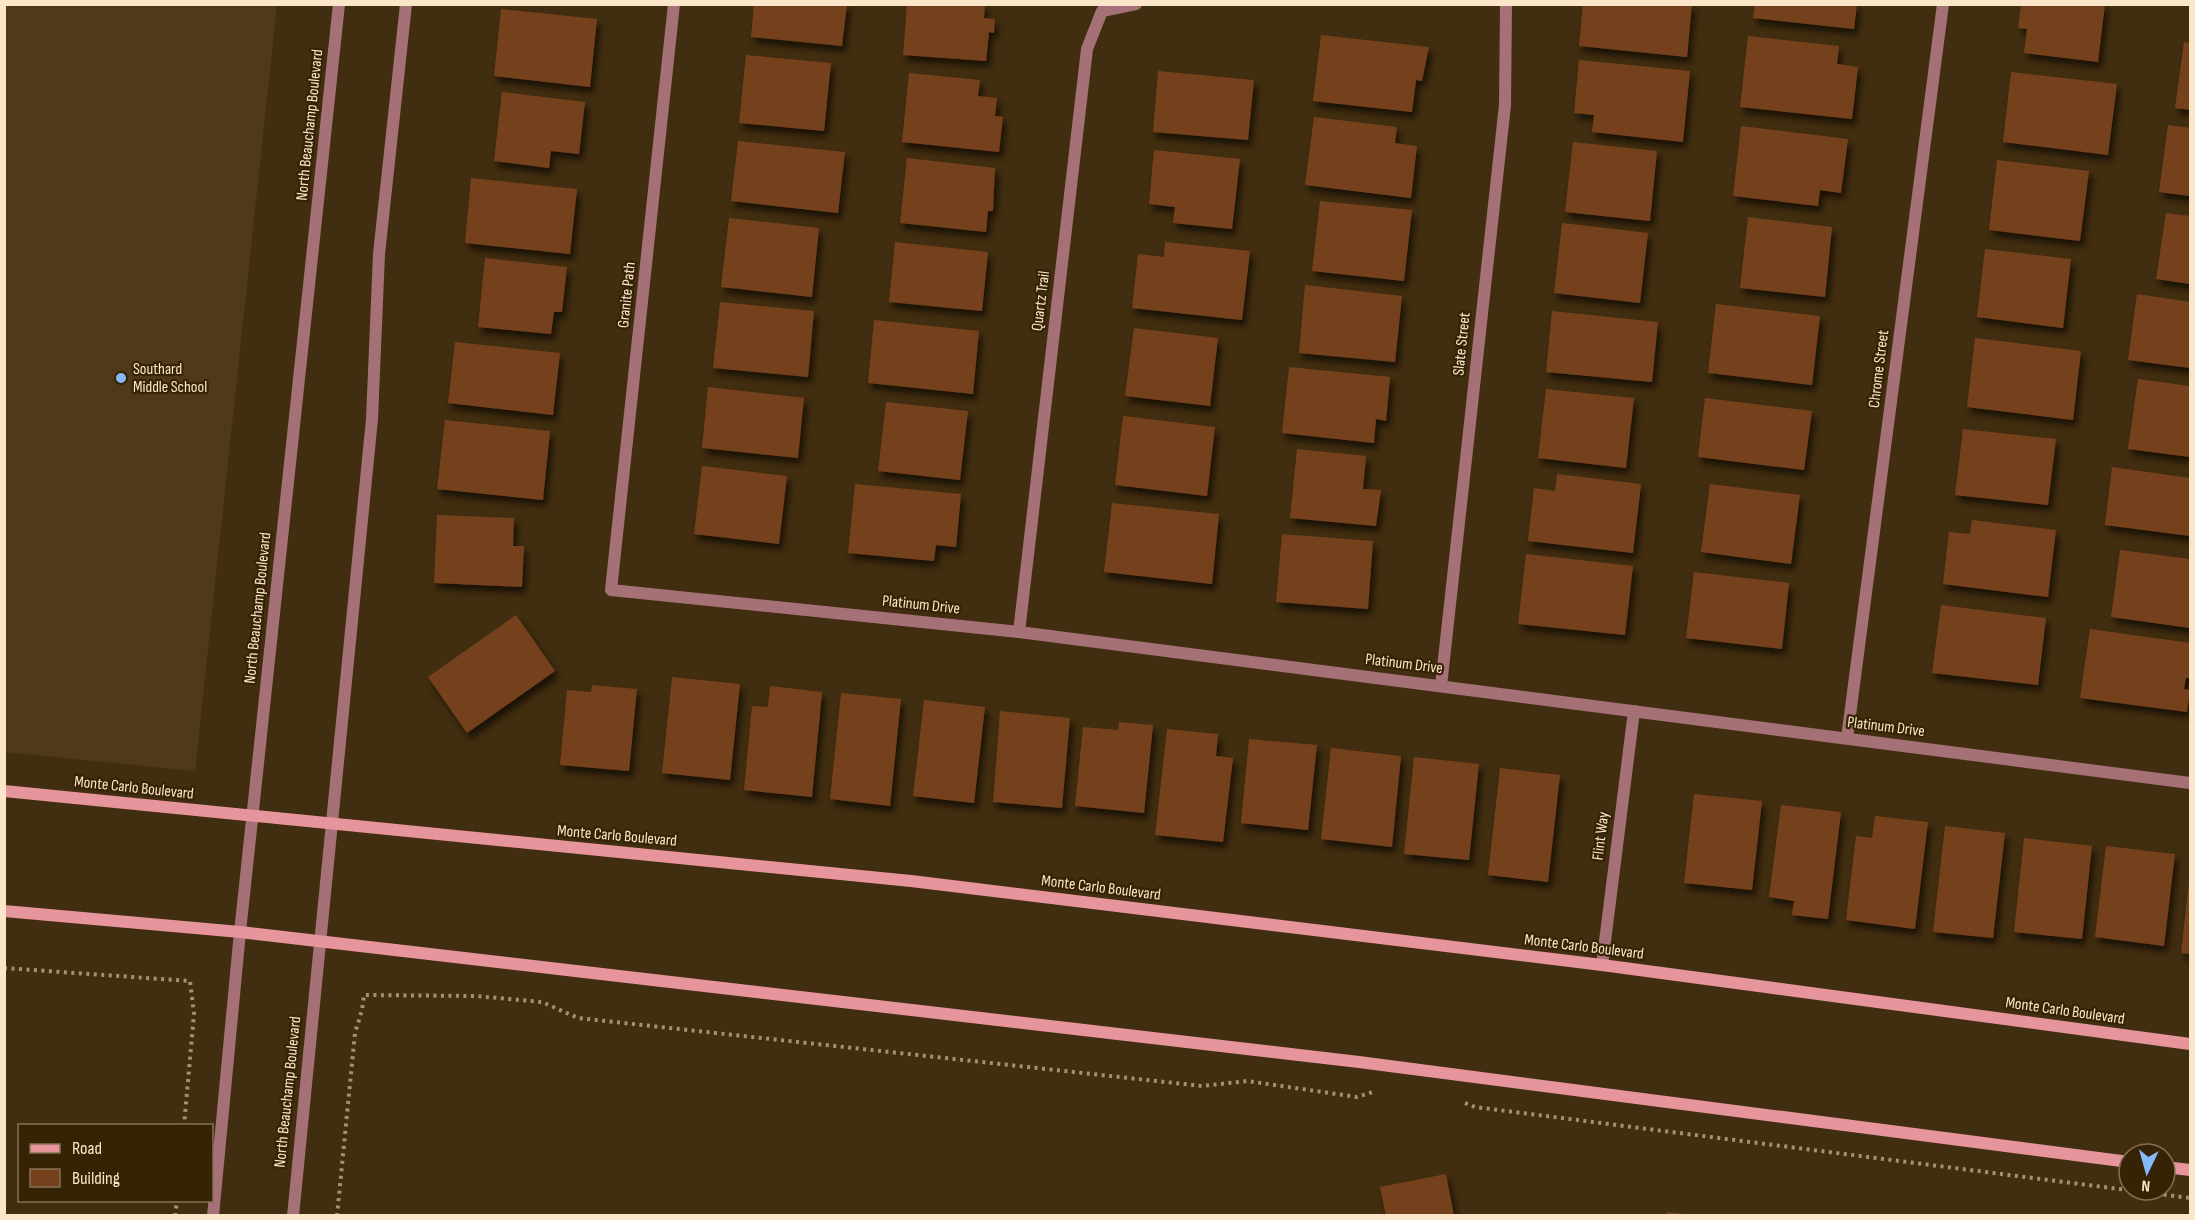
<svg xmlns="http://www.w3.org/2000/svg" width="2195" height="1220" viewBox="0 0 2195 1220" font-family="'Sofia Sans Condensed',sans-serif">
<style>
.built{fill:#503918}
.building{fill:#75411d;filter:url(#shadow)}
.lines{fill:none;stroke-linecap:round;stroke-linejoin:round}
.path{stroke:#a59073;stroke-width:4;stroke-dasharray:3 4.5;stroke-linecap:butt}
.minor{stroke:#a57176;stroke-width:12}
.tertiary{stroke:#a57176;stroke-width:12}
.secondary{stroke:#e7959d;stroke-width:12}
.poi-dot{fill:#85bbfb;stroke:#362305;stroke-width:2}
.labels{text-anchor:middle;dominant-baseline:central;stroke-width:4.5;stroke-linejoin:round;paint-order:stroke}
.street-label{font-size:16px;fill:#fce6ca;stroke:#362305}
.poi-label{font-size:16px;fill:#fce6ca;stroke:#362305;text-anchor:start}
</style>
<defs>
<filter id="shadow"><feDropShadow dx="3.5" dy="6" stdDeviation="3" flood-color="#0009"/></filter>
</defs>
<rect width="100%" height="100%" fill="#412d0f"/>
<!-- built -->
<path class="built" d="M4 5H277L195 771 5 752Z"/>
<!-- building -->
<g class="building">
<path d="M754 4H847L842 46 751 37Z"/>
<path d="M907 4H985L984 18 995 19 994 33 989 32 986 61 903 55Z"/>
<path d="M1583 4H1692L1687 57 1579 46Z"/>
<path d="M1755 4H1857L1854 29 1753 18Z"/>
<path d="M2021 4H2105L2098 62 2024 53 2027 29 2018 28Z"/>
<path d="M501 9 597 19 590 87 494 76Z"/>
<path d="M1321 35 1429 47 1422 81 1416 80 1412 112 1313 101Z"/>
<path d="M1748 36 1839 46 1837 64 1858 67 1852 119 1740 107Z"/>
<path d="M2184 42 2190 43V110L2175 108Z"/>
<path d="M746 55 831 63 824 131 739 123Z"/>
<path d="M1579 60 1690 71 1683 142 1592 132 1594 115 1574 113Z"/>
<path d="M1158 71 1254 80 1248 140 1153 132Z"/>
<path d="M2011 72 2117 84 2108 155 2003 142Z"/>
<path d="M909 73 980 80 978 96 997 98 995 116 1003 117 999 152 902 142Z"/>
<path d="M502 92 585 102 579 154 551 151 549 168 494 161Z"/>
<path d="M1314 117 1397 127 1395 143 1417 146 1411 198 1305 185Z"/>
<path d="M2168 125 2190 128V196L2159 192Z"/>
<path d="M1741 126 1848 139 1841 193 1820 190 1818 206 1733 196Z"/>
<path d="M738 141 845 152 838 213 731 201Z"/>
<path d="M1573 142 1657 151 1650 221 1565 212Z"/>
<path d="M1154 150 1240 159 1232 229 1173 223 1175 207 1149 204Z"/>
<path d="M907 158 995 168 993 211H988L986 232 900 223Z"/>
<path d="M1997 160 2089 171 2080 241 1989 230Z"/>
<path d="M471 178 577 189 570 254 465 243Z"/>
<path d="M1320 201 1412 210 1404 281 1312 271Z"/>
<path d="M2166 213 2190 216V284L2156 279Z"/>
<path d="M1748 217 1832 227 1825 297 1740 288Z"/>
<path d="M729 218 819 228 812 297 721 287Z"/>
<path d="M1562 223 1648 233 1640 303 1554 293Z"/>
<path d="M895 242 988 252 982 311 889 302Z"/>
<path d="M1165 242 1250 251 1242 320 1132 308 1138 254 1164 257Z"/>
<path d="M1985 249 2071 259 2063 328 1977 317Z"/>
<path d="M485 258 567 267 562 312H554L551 334 478 327Z"/>
<path d="M1305 285 1402 296 1395 362 1299 353Z"/>
<path d="M2137 294 2190 302V368L2128 360Z"/>
<path d="M720 302 814 311 808 377 713 368Z"/>
<path d="M1716 304 1820 316 1812 385 1708 373Z"/>
<path d="M1552 311 1658 322 1652 382 1546 372Z"/>
<path d="M874 320 979 331 973 394 868 383Z"/>
<path d="M1134 328 1218 338 1210 406 1125 396Z"/>
<path d="M1975 338 2081 351 2073 420 1967 407Z"/>
<path d="M455 342 560 353 553 415 448 403Z"/>
<path d="M1289 367 1390 377 1386 421 1376 419 1374 443 1282 433Z"/>
<path d="M2138 379 2190 386V457L2128 449Z"/>
<path d="M708 387 804 398 798 458 702 448Z"/>
<path d="M1546 389 1634 398 1626 468 1538 458Z"/>
<path d="M1705 398 1812 411 1804 470 1698 457Z"/>
<path d="M886 402 968 411 960 480 878 471Z"/>
<path d="M1123 416 1215 427 1207 496 1115 485Z"/>
<path d="M445 420 550 431 543 500 437 489Z"/>
<path d="M1963 429 2056 439 2048 505 1955 495Z"/>
<path d="M1297 449 1366 456 1363 489 1381 490 1376 526 1290 518Z"/>
<path d="M702 466 787 476 779 544 694 534Z"/>
<path d="M2112 467 2190 478V536L2105 525Z"/>
<path d="M1557 474 1641 484 1633 553 1528 541 1534 488 1555 491Z"/>
<path d="M855 484 961 494 956 547 936 545 934 561 848 553Z"/>
<path d="M1710 484 1800 495 1791 564 1701 552Z"/>
<path d="M1112 503 1219 514 1212 584 1104 572Z"/>
<path d="M437 515 514 518 513 546H524L522 587 434 583Z"/>
<path d="M1972 520 2056 530 2048 597 1943 584 1949 532 1970 534Z"/>
<path d="M1282 534 1373 541 1368 609 1276 602Z"/>
<path d="M2120 550 2190 559V628L2111 617Z"/>
<path d="M1526 554 1633 566 1625 635 1518 624Z"/>
<path d="M1694 572 1789 583 1782 649 1686 638Z"/>
<path d="M1941 605 2046 618 2038 685 1932 673Z"/>
<path d="M516 615 555 671 467 733 428 677Z"/>
<path d="M2090 629 2190 643V678H2186L2184 689 2190 690 2187 712 2080 698Z"/>
<path d="M672 677 740 684 730 780 662 773Z"/>
<path d="M592 685 637 689 629 771 560 765 567 690 591 692Z"/>
<path d="M770 686 822 692 812 797 744 790 752 706 768 707Z"/>
<path d="M841 693 901 699 890 806 830 799Z"/>
<path d="M924 700 985 707 974 803 913 796Z"/>
<path d="M1000 711 1070 718 1062 808 993 802Z"/>
<path d="M1119 722 1153 725 1144 813 1075 806 1083 727 1118 730Z"/>
<path d="M1167 729 1218 734 1216 756 1233 758 1223 842 1155 835Z"/>
<path d="M1249 739 1317 745 1308 830 1241 823Z"/>
<path d="M1331 748 1401 756 1392 847 1321 839Z"/>
<path d="M1414 757 1479 764 1469 860 1404 854Z"/>
<path d="M1500 768 1560 775 1548 882 1488 875Z"/>
<path d="M1694 794 1762 801 1752 890 1684 883Z"/>
<path d="M1781 805 1841 812 1828 919 1792 915 1794 901 1769 897Z"/>
<path d="M1875 816 1928 822 1915 929 1846 920 1856 836 1872 838Z"/>
<path d="M1945 826 2005 833 1993 938 1933 932Z"/>
<path d="M2024 838 2092 846 2082 939 2014 932Z"/>
<path d="M2106 846 2175 854 2164 946 2095 937Z"/>
<path d="M2189 882H2190V954L2181 953Z"/>
<path d="M1446 1174 1454 1216H1386L1380 1187Z"/>
<path d="M1667 1212 1686 1214V1216H1666Z"/>
</g>
<g class="lines">
<!-- path -->
<g class="path">
<path d="M4 968 190 981 194 1014 184 1126"/>
<path d="M1465 1103 1475 1107 2190 1198"/>
<path d="M175 1216 177 1200"/>
<path d="M337 1216 355 1033 362 1010 364 995 476 996 542 1002 578 1018 1202 1086 1247 1081 1357 1097 1376 1091"/>
</g>
<!-- minor -->
<g class="minor">
<path d="M674 4 611 590 1019 632 2190 783"/>
<path d="M1019 632 1087 49 1102 11 1136 4"/>
<path d="M1441 686 1505 105 1506 4"/>
<path d="M1847 738 1943 4"/>
<path d="M1602 965 1634 711"/>
</g>
<!-- tertiary -->
<g class="tertiary">
<path d="M213 1216 240 932 339 4"/>
<path d="M293 1216 372 419 379 254 406 4"/>
</g>
<!-- secondary -->
<g class="secondary">
<path d="M4 791 911 881 1602 965 2190 1044"/>
<path d="M4 911 240 932 1359 1062 2129 1162"/>
<path d="M2165 1167 2190 1170"/>
</g>
</g>
<!-- markers -->
<circle class="poi-dot" cx="121" cy="378" r="6"/>
<g class="labels">
<!-- street labels -->
<g class="street-label">
<text transform="translate(310 125) rotate(-84)">North Beauchamp Boulevard</text>
<text transform="translate(627 295) rotate(-84)">Granite Path</text>
<text transform="translate(1041 301) rotate(-83)">Quartz Trail</text>
<text transform="translate(1462 344) rotate(-84)">Slate Street</text>
<text transform="translate(1879 369) rotate(-83)">Chrome Street</text>
<text transform="translate(921 605) rotate(6)">Platinum Drive</text>
<text transform="translate(258 608) rotate(-84)">North Beauchamp Boulevard</text>
<text transform="translate(1404 664) rotate(7)">Platinum Drive</text>
<text transform="translate(1886 727) rotate(7)">Platinum Drive</text>
<text transform="translate(134 788) rotate(6)">Monte Carlo Boulevard</text>
<text transform="translate(617 836) rotate(5)">Monte Carlo Boulevard</text>
<text transform="translate(1601 836) rotate(-83)">Flint Way</text>
<text transform="translate(1101 888) rotate(7)">Monte Carlo Boulevard</text>
<text transform="translate(1584 947) rotate(7)">Monte Carlo Boulevard</text>
<text transform="translate(2065 1011) rotate(8)">Monte Carlo Boulevard</text>
<text transform="translate(288 1092) rotate(-84)">North Beauchamp Boulevard</text>
</g>
<!-- poi labels -->
<g class="poi-label">
<text x="133" y="369">Southard<tspan x="133" dy="18">Middle School</tspan></text>
</g>
</g>
<!-- border -->
<rect width="2195" height="1220" fill="none" stroke="#fce6ca" stroke-width="12"/>
<!-- legend -->
<rect x="18" y="1124" width="195" height="78" fill="#362305" stroke="#857154" stroke-width="1.5"/>
<rect x="30" y="1144" width="30" height="9" fill="#e7959d" stroke="#857154" stroke-width="1.5"/>
<text x="72" y="1154" font-size="18" fill="#fce6ca">Road</text>
<rect x="30" y="1169" width="30" height="18" fill="#75411d" stroke="#857154" stroke-width="1.5"/>
<text x="72" y="1184" font-size="18" fill="#fce6ca">Building</text>
<!-- north arrow -->
<g transform="translate(2147 1172) rotate(185)"><circle r="28" fill="#362305" stroke="#857154" stroke-width="1.5"/>
<path d="M0-4.5L10 22L0 15L-10 22Z" fill="#85bbfb"/>
<text y="-9" font-size="16" font-weight="bold" text-anchor="middle" fill="#fce6ca">N</text>
</g>
</svg>
